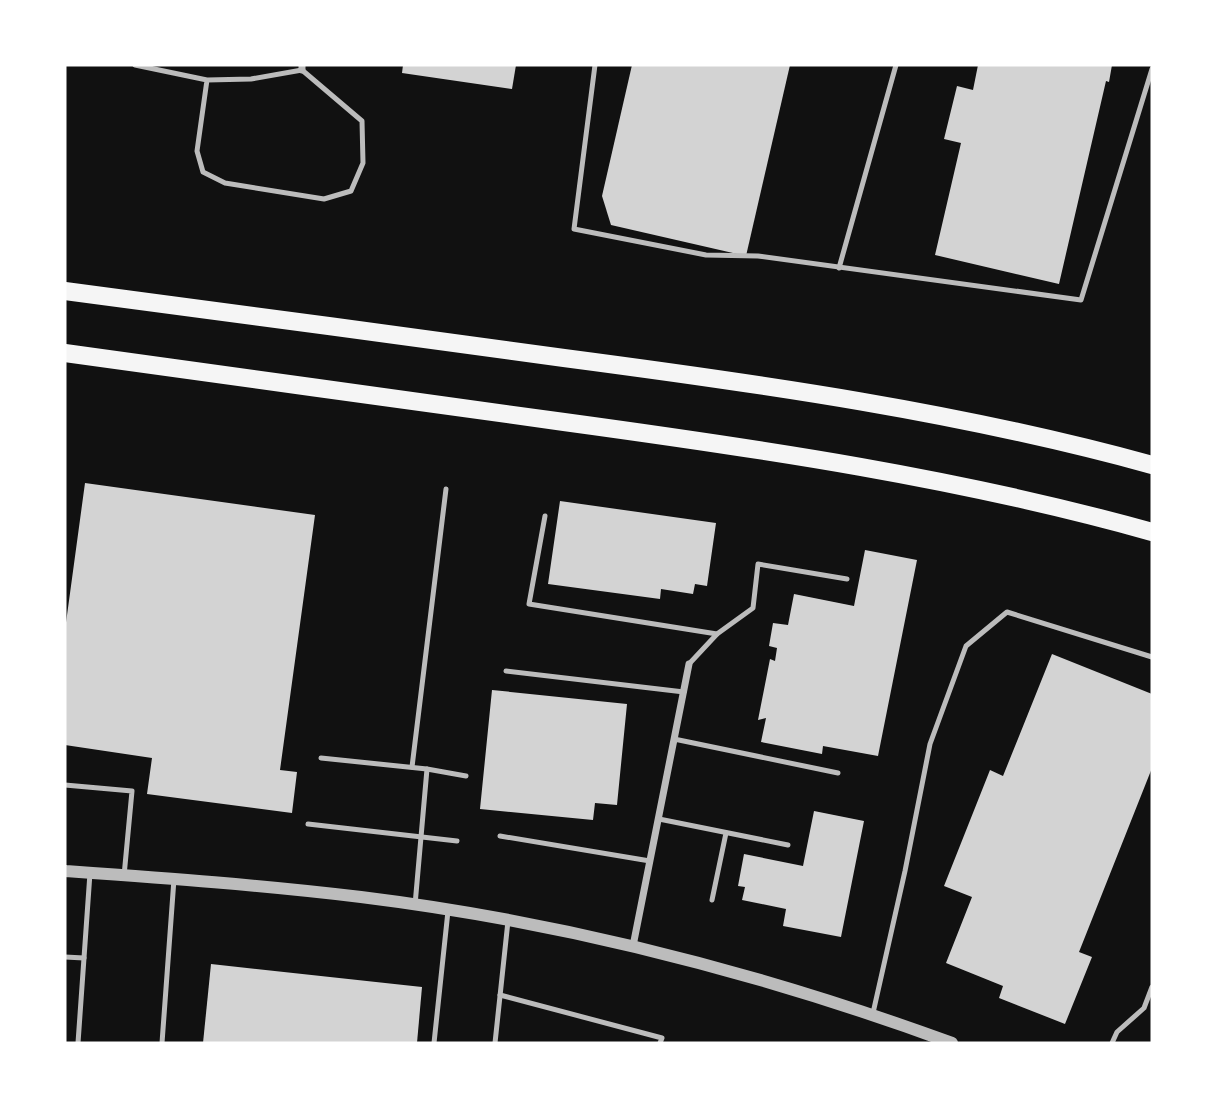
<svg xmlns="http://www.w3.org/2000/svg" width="1217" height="1108" viewBox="0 0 1217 1108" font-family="'Source Sans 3',sans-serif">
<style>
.building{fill:#d3d3d3}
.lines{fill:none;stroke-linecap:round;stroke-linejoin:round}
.service{stroke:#bcbcbc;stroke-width:5}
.minor{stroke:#bcbcbc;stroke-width:7}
.tertiary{stroke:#bcbcbc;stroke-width:12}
.primary{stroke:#f5f5f5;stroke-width:18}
</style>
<rect width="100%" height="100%" fill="#111"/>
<!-- building -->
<g class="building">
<path d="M403 65H516L512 89 402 73Z"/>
<path d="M632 65H790L746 256 611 225 602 196Z"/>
<path d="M978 65H1112L1109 82 1106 81 1059 284 935 255 961 143 944 139 957 86 973 90Z"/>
<path d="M85 483 315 515 280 770 297 772 292 813 147 794 152 758 65 745V630Z"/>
<path d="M560 501 716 523 707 586 695 584 693 594 661 589 660 599 548 584Z"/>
<path d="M865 550 917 560 878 756 823 746 822 754 761 742 766 718 758 720 770 659 775 661 777 648 769 646 773 623 788 625 794 594 854 606Z"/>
<path d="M1052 654 1152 694V768L1079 952 1092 957 1065 1024 999 998 1003 986 946 963 972 897 944 886 990 770 1003 776Z"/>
<path d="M492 690 627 704 617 805 595 803 593 820 480 809Z"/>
<path d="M814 811 864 821 841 937 783 926 786 909 742 900 745 887 738 886 744 854 803 866Z"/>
<path d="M211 964 422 987 417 1043H203Z"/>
</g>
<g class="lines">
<!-- service -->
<g class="service">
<path d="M135 65 207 80 251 79 302 70 362 121 363 163 351 191 324 199 225 183 203 172 197 151 207 80"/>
<path d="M595 65 574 229 706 255 758 256 1081 300 1152 69"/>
<path d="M839 268 896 65"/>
<path d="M545 516 529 604 717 634"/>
<path d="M689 664 717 634 753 608 758 564 847 579"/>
<path d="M506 671 684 692"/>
<path d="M674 739 838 773"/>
<path d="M321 758 427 769"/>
<path d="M412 767 446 489"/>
<path d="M65 785 132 791 124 876"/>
<path d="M659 819 788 845"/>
<path d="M308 824 457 841"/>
<path d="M500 836 650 861"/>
<path d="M712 900 726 833"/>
<path d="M415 905 427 769 466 776"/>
<path d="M65 957 84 958"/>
<path d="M500 995 662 1038 660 1043"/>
<path d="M873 1013 905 871 930 744 966 646 1007 612 1152 657"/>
<path d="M78 1043 90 873"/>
<path d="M162 1043 174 879"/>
<path d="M434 1043 448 911"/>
<path d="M495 1043 508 921"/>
<path d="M1112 1043 1117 1032 1144 1008 1152 987"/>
</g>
<!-- minor -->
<g class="minor">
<path d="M302 70V65"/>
<path d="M633 946 689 664"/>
</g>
<!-- tertiary -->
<path class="tertiary" d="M65 871C163 878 262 885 361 897 563 922 761 973 952 1043"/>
<!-- primary -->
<g class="primary">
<path d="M65 291C231 313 398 335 564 358 762 384 960 412 1152 465"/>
<path d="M65 353C231 376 398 399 564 422 762 449 960 478 1152 532"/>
</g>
</g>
<!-- border -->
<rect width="1217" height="1108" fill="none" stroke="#ffffff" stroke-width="133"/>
</svg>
